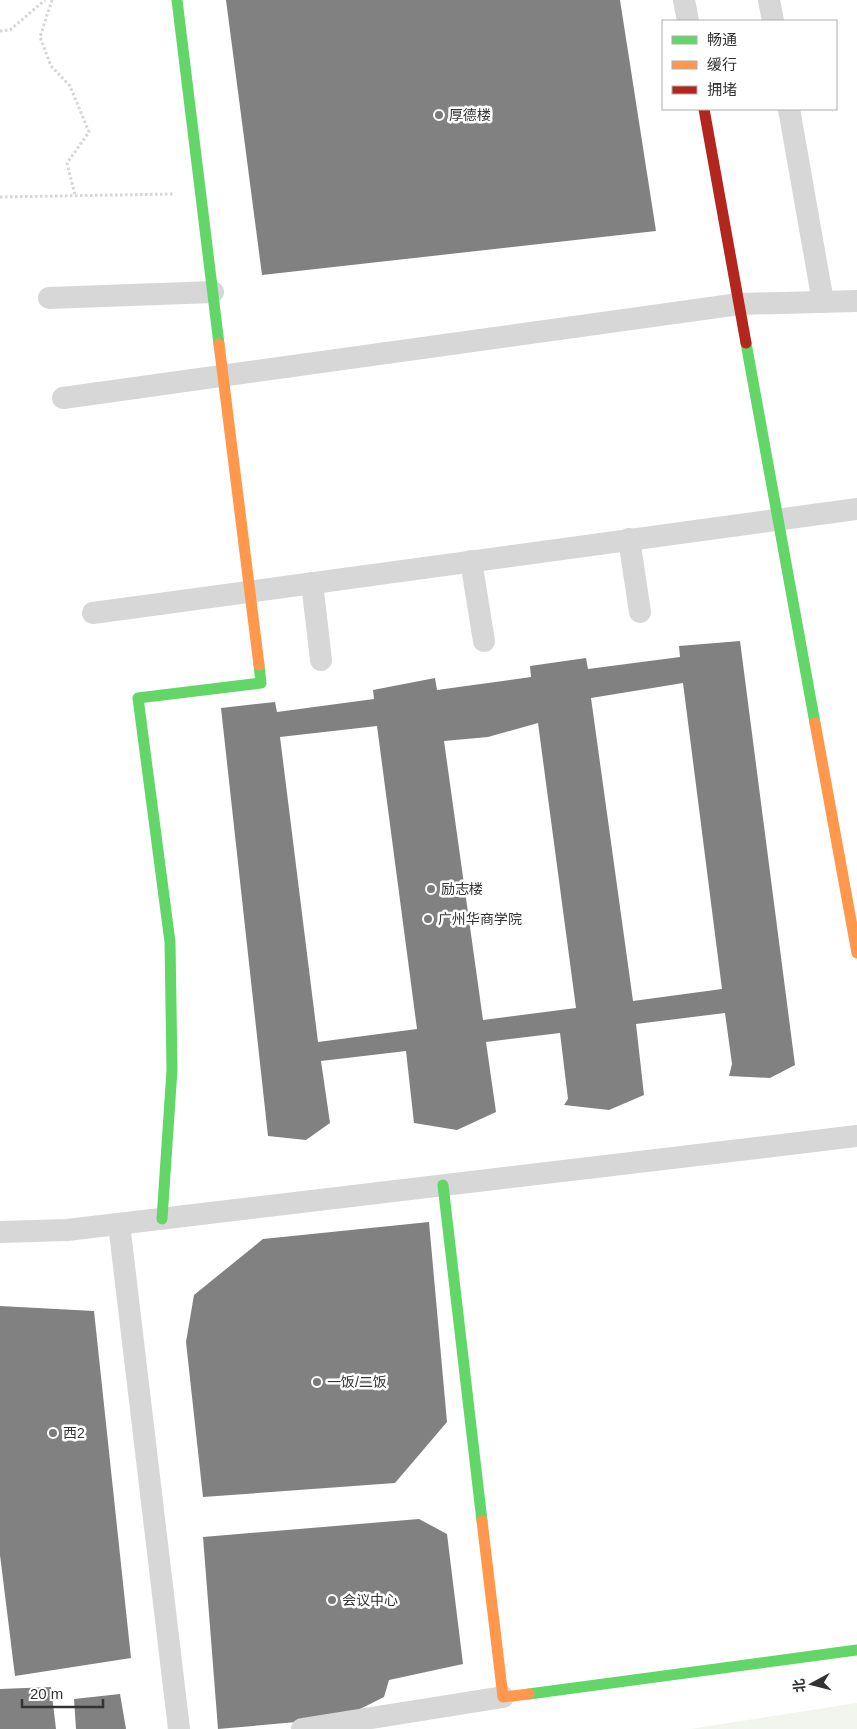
<svg xmlns="http://www.w3.org/2000/svg" width="857" height="1729" viewBox="0 0 857 1729" font-family="Helvetica,'Noto Sans SC',sans-serif">
<style>
.green{fill:#f1f5ed}
.building{fill:#818181;fill-rule:evenodd}
.lines{fill:none;stroke-linecap:round;stroke-linejoin:round}
.path{stroke:#d6d6d6;stroke-width:3;stroke-dasharray:2.5 2.5;stroke-linecap:butt}
.street{stroke:#d7d7d7;stroke-width:22}
.fast{stroke:#63d668;stroke-width:11}
.slow{stroke:#ff974d;stroke-width:11}
.jam{stroke:#b3261e;stroke-width:11}
.poi-dot{fill:#7a7a7a;stroke:#fff;stroke-width:2}
.labels{text-anchor:middle;dominant-baseline:central;stroke-width:5;stroke-linejoin:round;paint-order:stroke}
.poi-label{font-size:14px;fill:#333;stroke:#fff;text-anchor:start}
</style>
<rect width="100%" height="100%" fill="#fff"/>
<!-- green -->
<path class="green" d="M857 1703V1729H690Z"/>
<!-- building -->
<g class="building">
<path d="M226 0H620L656 231 262 275Z"/>
<path d="M740 641 795 1065 770 1078 729 1076 732 1064 725 1013 636 1024 644 1095 609 1110 564 1105 568 1099 560 1033 486 1042 496 1112 457 1130 414 1123 406 1051 321 1061 330 1123 306 1140 268 1136 221 708 275 702 277 712 374 699 373 690 435 678 437 690 531 677 530 666 586 658 588 669 680 657 679 646ZM683 683 722 989 633 1001 591 698ZM538 723 576 1008 483 1020 444 741 488 737ZM377 726 417 1029 318 1042 280 737Z"/>
<path d="M429 1222 447 1422 395 1483 203 1497 186 1342 194 1295 263 1239Z"/>
<path d="M0 1306 94 1311 131 1658 15 1676 0 1555Z"/>
<path d="M419 1519 447 1534 463 1664 389 1680 384 1697 342 1718 218 1729 203 1537Z"/>
<path d="M51 1687 56 1729H0V1689Z"/>
<path d="M120 1694 126 1729H76L74 1699Z"/>
</g>
<g class="lines">
<!-- path -->
<g class="path">
<path d="M52 0 40 37 51 66 70 86 89 132 67 163 75 195"/>
<path d="M0 31 10 30 45 0"/>
<path d="M0 197 174 194"/>
</g>
<!-- street -->
<g class="street">
<path d="M684 0 688 21"/>
<path d="M769 0 773 21"/>
<path d="M789 109 823 302"/>
<path d="M49 298 213 292"/>
<path d="M63 398 739 304 857 301"/>
<path d="M629 539 640 612"/>
<path d="M471 561 484 641"/>
<path d="M312 583 321 660"/>
<path d="M93 613 857 509"/>
<path d="M119 1224 179 1729"/>
<path d="M0 1232 67 1230 857 1136"/>
<path d="M302 1729 503 1697"/>
</g>
<!-- fast -->
<g class="fast">
<path d="M177 0 219 344"/>
<path d="M746 343 815 723"/>
<path d="M443 1185 482 1521"/>
<path d="M162 1219 172 1070 170 942 138 698 261 683 259 665"/>
<path d="M529 1694 857 1650"/>
</g>
<!-- slow -->
<g class="slow">
<path d="M219 344 259 665"/>
<path d="M815 723 857 953"/>
<path d="M482 1521 503 1697 529 1694"/>
</g>
<!-- jam -->
<path class="jam" d="M704 109 746 343"/>
</g>
<!-- markers -->
<g class="poi-dot">
<circle cx="439" cy="115" r="5"/>
<circle cx="431" cy="889" r="5"/>
<circle cx="428" cy="919" r="5"/>
<circle cx="317" cy="1382" r="5"/>
<circle cx="53" cy="1433" r="5"/>
<circle cx="332" cy="1600" r="5"/>
</g>
<g class="labels">
<!-- poi labels -->
<g class="poi-label">
<text x="449" y="115">厚德楼</text>
<text x="441" y="889">励志楼</text>
<text x="438" y="919">广州华商学院</text>
<text x="327" y="1382">一饭/二饭</text>
<text x="63" y="1433">西2</text>
<text x="342" y="1600">会议中心</text>
</g>
</g>
<!-- legend -->
<rect x="662" y="20" width="175" height="90" fill="#ffffff" stroke="#adadad"/>
<rect x="672" y="36" width="25" height="8" fill="#63d668" stroke="#adadad"/>
<text x="707" y="45" font-size="15" fill="#333333">畅通</text>
<rect x="672" y="61" width="25" height="8" fill="#ff974d" stroke="#adadad"/>
<text x="707" y="70" font-size="15" fill="#333333">缓行</text>
<rect x="672" y="86" width="25" height="8" fill="#b3261e" stroke="#adadad"/>
<text x="707" y="95" font-size="15" fill="#333333">拥堵</text>
<!-- north arrow -->
<g transform="translate(812 1684) rotate(263)" stroke="#ffffff" stroke-width="4" paint-order="stroke">
<path d="M0-4L9 19L0 12L-9 19Z" fill="#333333"/>
<text y="-8" font-size="14" font-weight="bold" text-anchor="middle" fill="#333333">北</text>
</g>
<!-- scale -->
<path d="M22 1699v8h81v-8" fill="none" stroke="#333333" stroke-width="2.5"/>
<text x="30" y="1699" font-size="15" fill="#333333" stroke="#ffffff" stroke-width="4" paint-order="stroke">20 m</text>
</svg>
